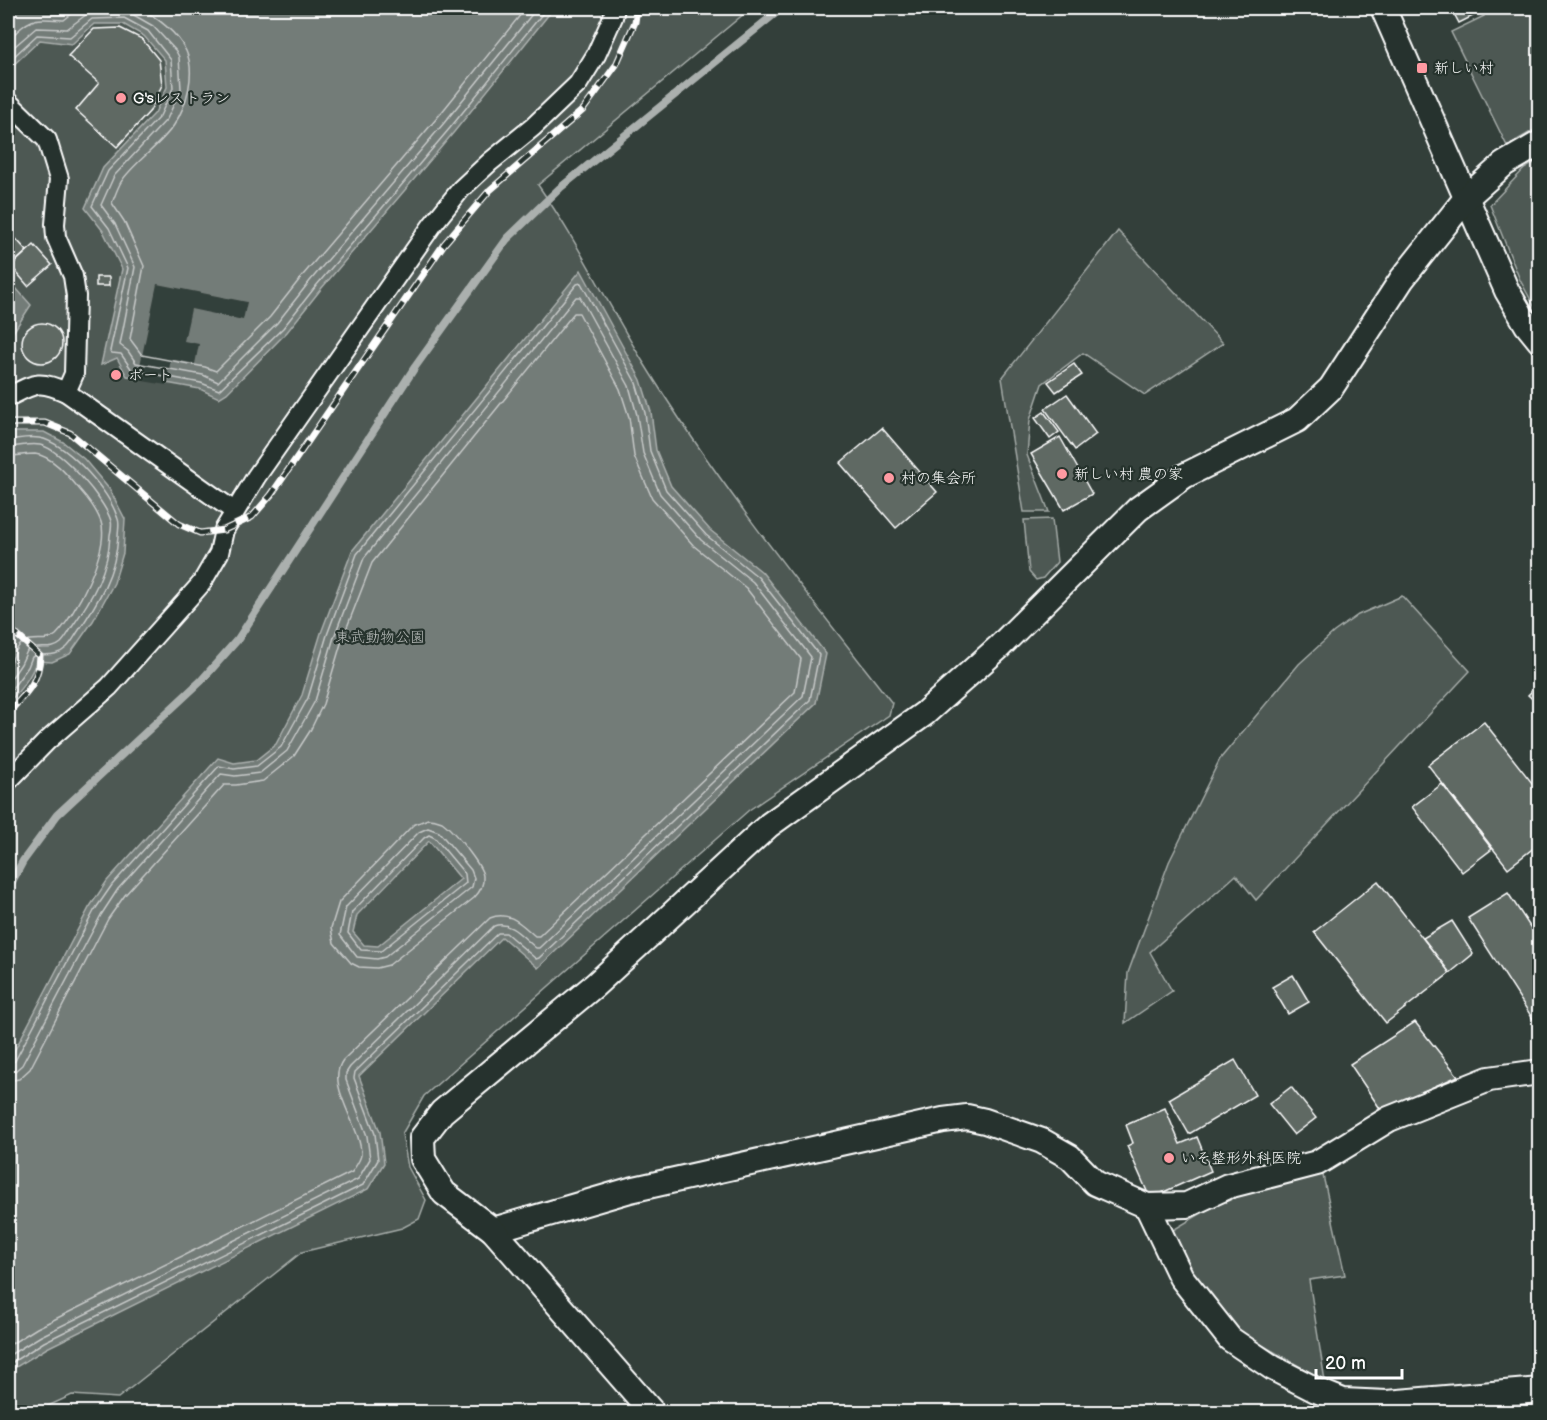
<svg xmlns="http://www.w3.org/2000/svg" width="1547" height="1420" viewBox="0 0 1547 1420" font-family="'Balsamiq Sans','Klee One',sans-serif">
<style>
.green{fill:#4d5853;stroke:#a6aca9;stroke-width:1.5}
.water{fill:#737b78;stroke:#abb0ae;stroke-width:1.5;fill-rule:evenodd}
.pier{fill:#333f3a}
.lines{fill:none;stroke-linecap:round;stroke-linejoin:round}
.shore{stroke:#c7cac9;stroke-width:1.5}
.stream{stroke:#abb0ae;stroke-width:8}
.building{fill:#5f6964;stroke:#fff;stroke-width:1.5}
.pedestrian-casing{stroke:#fff;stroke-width:22}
.minor-casing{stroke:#fff;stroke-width:28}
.pedestrian{stroke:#26332d;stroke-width:18}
.minor{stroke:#26332d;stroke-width:24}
.rail-casing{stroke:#fff;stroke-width:7}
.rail{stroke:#26332d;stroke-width:4.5;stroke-dasharray:14;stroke-linecap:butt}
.poi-dot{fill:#ff9aa2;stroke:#26332d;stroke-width:2}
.labels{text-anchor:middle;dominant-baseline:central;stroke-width:4.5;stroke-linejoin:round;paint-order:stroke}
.poi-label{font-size:15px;fill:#fff;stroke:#26332d;text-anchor:start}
.park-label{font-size:15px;fill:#b8bcba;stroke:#26332d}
</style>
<rect width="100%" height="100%" fill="#333f3a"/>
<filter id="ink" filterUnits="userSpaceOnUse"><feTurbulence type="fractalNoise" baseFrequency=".0167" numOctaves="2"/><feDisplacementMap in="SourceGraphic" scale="12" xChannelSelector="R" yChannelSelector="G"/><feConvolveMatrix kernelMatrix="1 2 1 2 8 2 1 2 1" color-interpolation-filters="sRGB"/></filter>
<g filter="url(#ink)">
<!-- green -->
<g class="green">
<path d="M8 8H751L538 185C578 242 608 305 645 365 718 484 806 593 892 703L889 715 749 810 424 1096 402 1134 408 1167 426 1200 419 1219 402 1228 302 1252 118 1398 72 1395 35 1412H8Z"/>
<path d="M1481 8H1539V127L1507 146 1451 32 1484 16Z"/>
<path d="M1539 160V315L1520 280 1490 205 1524 169Z"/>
<path d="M1118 231 1223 343 1145 395 1083 353 1042 384 1030 420 1027 455 1049 512H1024L1002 378Z"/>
<path d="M1052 519 1057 562 1043 578 1036 580 1029 572 1024 520Z"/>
<path d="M1402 596 1470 671 1256 900 1236 875 1150 952 1172 991 1125 1023 1128 973 1169 862 1220 759 1299 664 1334 632 1358 615Z"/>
<path d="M1322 1171 1345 1275 1309 1280 1325 1381 1238 1331 1190 1272 1173 1230 1239 1191Z"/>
</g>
<!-- water -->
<g class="water">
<path d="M8 8H554L454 132 321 289 287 332 227 393 219 398 200 389 127 376 117 358 101 365 122 269 103 231 85 208 103 168 155 113 167 87 165 60 144 36 123 24H94L72 44 40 40 8 70Z"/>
<path d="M581 270 641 380 651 412 656 450 671 486 710 530 762 572 826 654 816 703 538 968 502 937 359 1076 380 1132 384 1163 368 1189 47 1348 8 1372V1063L89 908 107 881 218 758 234 763 256 760 276 744 302 695 321 633 352 551ZM429 841 461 879 378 946 364 945 353 932 357 915Z"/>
<path d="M8 279 31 305 8 340Z"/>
<path d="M13 432H44L63 442 84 459 110 490 125 519 123 553 114 583 93 621 70 654 52 662 36 661C32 677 19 691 8 703V435Z"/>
</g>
<!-- pier -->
<path class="pier" d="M157 284 247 302 243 320 191 309 184 341 199 344 195 364 171 359 166 385 137 380Z"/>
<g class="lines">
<!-- shore -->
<g class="shore">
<path d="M140 8C156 17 178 33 186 51 196 73 187 105 174 125 161 145 133 163 121 182 117 189 115 196 112 203L124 221 144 266 130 339 142 355 205 367 216 371 270 317 303 275 437 118 526 8"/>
<path d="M8 40C32 17 31 18 64 20L79 8"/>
<path d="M8 52 36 28 67 29 91 11 125 10 153 26 176 51 179 57 181 89 167 119 114 176 101 205 115 224 135 267 120 345 128 351 136 363 203 375 218 382 277 323 310 281 444 123 537 8"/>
<path d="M8 62 37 35 70 37 92 19 124 18 148 31 171 60 173 88 160 116 108 171 92 206 109 228 128 268 110 351 112 353 121 354 132 370 201 383 219 390 283 328 316 286 450 128 547 8"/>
<path d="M8 440C18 439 33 435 44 439 72 449 109 491 118 519 120 524 118 531 118 537 116 573 97 604 77 633 74 638 70 645 66 648 54 659 43 652 32 657L28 667 8 694"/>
<path d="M8 447C18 447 29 443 40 445 62 450 105 500 111 521 112 525 111 531 110 535 109 570 91 600 72 627 69 632 65 639 61 643 51 652 38 644 27 651L21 664 8 683"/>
<path d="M8 456C17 456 26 454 35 454 53 456 70 478 81 491 89 500 97 511 101 522 110 549 75 616 56 635 46 644 32 635 21 644 14 650 13 660 8 668"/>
<path d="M428 819C433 819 437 820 442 822 452 829 482 865 483 876 484 885 480 892 474 898L389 965 377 968 359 967 351 963 334 943 331 928 339 902 413 825Z"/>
<path d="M428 828 439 832 471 870 474 878 472 887 385 957 377 959 357 957 340 935 346 907 419 832Z"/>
<path d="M429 835 435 838 465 874 466 883 381 951 361 950 348 933 352 912 424 838Z"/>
<path d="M8 1064 15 1061 94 911 112 885 219 766 234 769 257 766 281 747 308 698 327 635 357 554 577 284 581 283 636 383 645 413 650 451 666 490 706 535 758 577 819 655 810 700 539 958 536 959 506 933H498L355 1072 354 1078 375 1134 378 1160 363 1185 44 1342 8 1365"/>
<path d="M8 1072 15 1071 22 1065 101 915 118 889 221 774 235 776 260 773 287 751 315 701 334 637 364 558 576 297H580L629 386 637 415 643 453 660 494 701 540 753 582 811 657 803 696 539 948H536C524 939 511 920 494 926L350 1067 346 1073V1080L367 1136 370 1159 358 1179 41 1336 8 1356"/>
<path d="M8 1081 19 1079 30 1069 108 919 125 895 224 785H236L263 781 294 756 310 731 323 704 342 640 372 563 574 313H579L620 389 629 417 634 456 652 498 694 546 746 588 801 659 795 692 539 936H535C521 924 509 910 490 918L343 1060C324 1085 362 1126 361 1155 360 1161 355 1167 352 1172L37 1328 8 1346"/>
</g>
<!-- stream -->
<path class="stream" d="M8 889 23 861 57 815 201 681 238 639 415 367 507 239 560 188 782 8"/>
</g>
<!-- building -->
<g class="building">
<path d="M1451 8H1471L1475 15 1459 23Z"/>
<path d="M120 28 142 39 159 60 162 85 150 111 117 147 76 110 99 83 68 56 94 29Z"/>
<path d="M8 230 27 251 8 268Z"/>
<path d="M34 245 52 265 28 286 11 266Z"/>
<rect x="96" y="277" width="13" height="9"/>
<circle cx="42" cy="343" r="20"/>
<path d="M1074 364 1082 375 1056 392 1048 382Z"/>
<path d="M1067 394 1096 434 1075 450 1045 409Z"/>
<path d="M1044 412 1059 432 1050 439 1035 418Z"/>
<path d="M882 428 937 492 896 528 840 463Z"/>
<path d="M1060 437 1092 494 1064 510 1031 454Z"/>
<path d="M1540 683V706L1528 695Z"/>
<path d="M1484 722 1540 793V843L1508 868 1428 765Z"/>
<path d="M1442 784 1492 849 1462 872 1412 807Z"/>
<path d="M1378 881 1450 973 1386 1023 1314 932Z"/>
<path d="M1508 893 1540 942V1030L1468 918Z"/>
<path d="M1452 921 1473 954 1450 973 1423 938Z"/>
<path d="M1293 975 1309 1002 1288 1014 1272 987Z"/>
<path d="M1415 1022 1458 1076 1381 1110 1350 1064Z"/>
<path d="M1235 1060 1255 1095 1189 1134 1169 1099Z"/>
<path d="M1291 1087 1316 1118 1294 1135 1269 1104Z"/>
<path d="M1165 1108 1180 1144 1197 1137 1211 1171 1150 1198 1127 1146 1133 1143 1126 1125Z"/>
</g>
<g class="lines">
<defs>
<g id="pedestrian">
<path d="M8 102 47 140 59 179 55 224 56 237 73 276 76 296 74 374 66 392"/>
<path d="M8 397C34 384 38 379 66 392L234 511"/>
<path d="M8 781 47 741 109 687 201 584 219 553 224 530 256 477 433 224 461 189 490 162 533 127 578 84 596 55 613 17 615 8"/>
</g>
<g id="minor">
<path d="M1383 8 1507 291 1527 325 1540 341"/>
<path d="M1147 1206 1181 1277 1230 1339 1273 1368 1316 1390 1343 1401 1387 1403 1540 1390"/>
<path d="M493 1230 630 1190 943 1120 967 1117 985 1121 1042 1141 1070 1157 1095 1183 1147 1206 1187 1205 1228 1186 1317 1163 1389 1119 1489 1079 1540 1072"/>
<path d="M652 1412 493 1230 444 1193 423 1159 422 1138 442 1112 595 985 769 825 924 714 998 648 1138 509 1184 476 1297 420 1331 388 1402 279 1467 197 1504 164 1540 143"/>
</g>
</defs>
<!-- pedestrian casing -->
<use href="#pedestrian" class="pedestrian-casing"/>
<!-- minor casing -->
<use href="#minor" class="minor-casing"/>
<!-- pedestrian -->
<use href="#pedestrian" class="pedestrian"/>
<!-- minor -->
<use href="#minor" class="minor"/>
<defs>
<g id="rail">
<path d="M8 426 13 423H45L70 433 179 524 200 533 224 530 252 517 271 495 444 244 490 190 583 110 616 65 635 22 637 8"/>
<path d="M8 627 40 656C39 683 25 694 8 713"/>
</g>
</defs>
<!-- rail casing -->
<use href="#rail" class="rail-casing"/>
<!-- rail -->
<use href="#rail" class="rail"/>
</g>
</g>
<!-- markers -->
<g class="poi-dot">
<rect x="1416" y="62" width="12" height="12" rx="3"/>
<circle cx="121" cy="98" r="6"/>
<circle cx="116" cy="375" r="6"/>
<circle cx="1062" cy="474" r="6"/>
<circle cx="889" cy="478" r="6"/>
<circle cx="1169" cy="1158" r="6"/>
</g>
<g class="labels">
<!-- poi labels -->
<g class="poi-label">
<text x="1434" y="68">新しい村</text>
<text x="133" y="98">G'sレストラン</text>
<text x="128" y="375">ボート</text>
<text x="1074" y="474">新しい村 農の家</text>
<text x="901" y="478">村の集会所</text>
<text x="1181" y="1158">いそ整形外科医院</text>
</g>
<!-- park labels -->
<g class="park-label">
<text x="380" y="637">東武動物公園</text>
</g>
</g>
<!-- margin -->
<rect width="1547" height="1420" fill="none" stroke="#26332d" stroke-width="30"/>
<rect x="15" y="15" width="1517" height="1390" fill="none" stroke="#fff" stroke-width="2" filter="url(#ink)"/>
<!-- scale -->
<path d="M1316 1369v9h86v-9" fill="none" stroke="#ffffff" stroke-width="3"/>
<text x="1325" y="1369" font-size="18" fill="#ffffff" stroke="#26332d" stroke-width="4.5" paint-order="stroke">20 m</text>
</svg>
